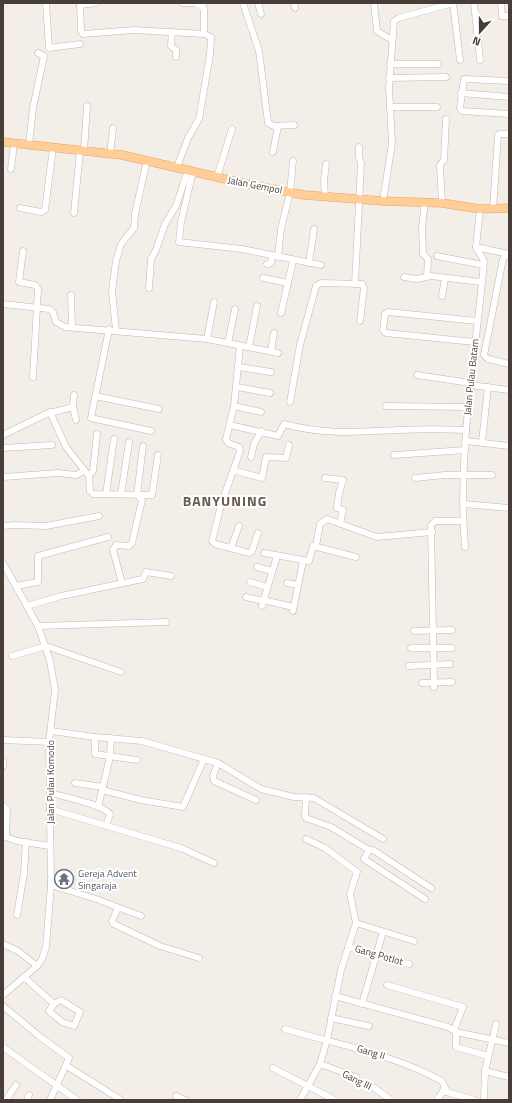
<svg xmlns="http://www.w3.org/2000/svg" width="512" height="1103" viewBox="0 0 512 1103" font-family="'Titillium Web',sans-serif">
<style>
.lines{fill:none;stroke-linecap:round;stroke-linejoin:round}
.minor-casing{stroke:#c3b7ae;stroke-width:7}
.major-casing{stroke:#e6a665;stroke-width:9}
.minor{stroke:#fff;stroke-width:6}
.major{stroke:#ffcd97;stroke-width:8}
.labels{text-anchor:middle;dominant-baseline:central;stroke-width:4;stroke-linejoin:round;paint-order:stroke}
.street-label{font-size:10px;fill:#483e37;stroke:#fff}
.worship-label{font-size:10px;fill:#5b616d;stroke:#fff;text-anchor:start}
.district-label{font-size:14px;font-weight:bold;letter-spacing:1px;fill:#6b5a4e;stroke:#fff}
</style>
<rect width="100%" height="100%" fill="#f4eee8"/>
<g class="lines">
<defs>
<g id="minor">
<path d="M46 3 49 48 80 44"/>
<path d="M80 3 81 31 83 34 134 30 204 34 211 37 210 55 199 119 188 138 177 167"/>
<path d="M182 3H204"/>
<path d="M243 3 259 51 268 123 274 126 294 125"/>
<path d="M258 3 261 14"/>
<path d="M294 3 295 8"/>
<path d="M374 3 377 31 392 40"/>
<path d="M453 3 460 60"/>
<path d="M474 3 480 60"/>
<path d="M501 3 502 16H509"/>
<path d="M197 4 204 9V34"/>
<path d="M80 5 96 3"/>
<path d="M172 32 171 46 176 50V57"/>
<path d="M390 64H438"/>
<path d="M389 78 446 77"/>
<path d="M509 81 464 79 460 108 462 111 509 114"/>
<path d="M461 93 509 97"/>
<path d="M390 107H437"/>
<path d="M29 145 33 108 44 56 38 53"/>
<path d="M84 151 87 106"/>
<path d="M273 152 278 126"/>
<path d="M110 154 113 128"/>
<path d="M11 169 14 144"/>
<path d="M193 171 181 222 179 242 242 249 321 265"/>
<path d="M217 177 232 129"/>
<path d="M325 197 324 180 326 164"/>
<path d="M383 201 392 143 389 88 394 21 399 18 453 3"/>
<path d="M425 202 422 227 423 254 428 259 427 276"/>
<path d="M442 203 440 165 444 160 446 119"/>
<path d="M20 208 41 212 45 210 53 148"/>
<path d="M493 209 498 135 500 134H509"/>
<path d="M74 213 80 151"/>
<path d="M476 247 508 254"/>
<path d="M23 251 19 282 35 285 38 289 33 377"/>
<path d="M509 254 503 259 484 355 488 359 509 364"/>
<path d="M437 256 483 265"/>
<path d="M278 257 281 229 290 192 293 161"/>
<path d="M309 263 314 229"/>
<path d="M267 264 271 263 272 256"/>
<path d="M404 277 417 279 431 276 481 282"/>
<path d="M263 278 288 283"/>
<path d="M355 284 361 163 359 157V147"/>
<path d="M149 288 151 259 156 250 165 224 176 206 188 170"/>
<path d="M71 295 72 327"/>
<path d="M442 296 445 278"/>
<path d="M3 304 49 309 53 312 56 322 65 327 207 339 278 353"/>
<path d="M281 313 293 261"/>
<path d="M109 329 91 418 151 431"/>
<path d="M116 330 112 291 116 261 121 244 134 228 135 214 147 160"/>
<path d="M207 339 214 302"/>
<path d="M474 342 386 333 383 330 385 314 388 312 477 321"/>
<path d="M228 343 235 309"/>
<path d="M240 346 234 406 226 439 228 443 239 447 240 451 221 505 212 541 215 544 249 553 252 551 258 533"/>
<path d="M249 347 257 306"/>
<path d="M271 351 274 333"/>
<path d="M239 367 271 372"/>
<path d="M417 375 470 383"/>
<path d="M470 385 509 390"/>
<path d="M237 387 270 393"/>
<path d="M74 395 73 407 76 420"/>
<path d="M95 396 159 409"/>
<path d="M290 402 300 345 316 286 321 283 362 284 364 288 360 321"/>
<path d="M234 406 261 412"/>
<path d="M386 406 468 407"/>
<path d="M50 412 66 447 89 476 90 491 93 494 152 495 158 455"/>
<path d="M230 425 278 436 284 424C325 435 357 432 399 430 421 429 444 429 466 430"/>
<path d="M3 435 46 414 73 407"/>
<path d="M466 441 509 446"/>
<path d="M482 442 488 387"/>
<path d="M3 448 52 445"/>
<path d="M394 455 465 450"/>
<path d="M251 457 254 444 261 431"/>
<path d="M233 470 262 478 266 457 286 458 289 445"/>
<path d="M89 476 93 471 97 434"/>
<path d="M3 477 58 473 76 475 84 471"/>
<path d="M325 478 343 480 339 493 337 508 343 510 340 524"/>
<path d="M415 478 445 475H492"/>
<path d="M106 494 114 439"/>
<path d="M121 494 129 442"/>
<path d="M464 504 509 508"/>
<path d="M3 526 14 525 46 526 99 516"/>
<path d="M316 546 320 524 327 519 377 537 432 532"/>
<path d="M465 547C457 451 476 356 484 261L476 247 480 209"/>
<path d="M231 548 239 526"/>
<path d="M264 553 309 561 313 546 356 557"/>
<path d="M3 563 38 626 50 661 55 690 49 742 51 885 46 947 42 959 37 966 3 995"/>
<path d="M257 567 272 571"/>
<path d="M250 582 267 587"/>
<path d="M122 583 113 550 116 545 129 546 132 543 142 500 137 495 143 446"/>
<path d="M287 583 298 585"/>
<path d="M16 586 38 582V556L108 537"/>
<path d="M246 597 263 601"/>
<path d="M263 600 293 607"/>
<path d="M27 606 61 596 138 580 143 579 146 572 171 576"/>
<path d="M262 606 277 556"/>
<path d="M293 611 303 561"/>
<path d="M38 626 166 622"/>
<path d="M414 631 452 630"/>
<path d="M411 648H452"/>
<path d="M12 656 46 646 121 672"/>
<path d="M409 666 450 664"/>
<path d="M422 683 452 682"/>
<path d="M434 687 431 525 435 521H463"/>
<path d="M51 731 95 737 142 741 218 763 261 789 294 797 314 798 383 839"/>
<path d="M95 737V754L137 760"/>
<path d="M3 740 49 742"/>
<path d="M218 763 213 776 214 781 256 800"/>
<path d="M3 766V761"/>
<path d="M75 783 103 787"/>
<path d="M102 790 141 800 183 807 204 759"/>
<path d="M51 793C64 797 102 804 110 814L106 826"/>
<path d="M306 797 305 816 306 818 331 827 369 850H373L431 888"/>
<path d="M3 806 7 809 6 836"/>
<path d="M98 807 110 757 111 738"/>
<path d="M50 809 181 848 214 863"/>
<path d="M3 836 17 841 50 846"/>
<path d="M369 850 364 859 425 899"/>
<path d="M51 885 96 899 141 916"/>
<path d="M118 908 112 921 114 924 160 946 199 958"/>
<path d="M17 915 24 873 26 842"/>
<path d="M356 923 414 941"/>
<path d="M3 944 18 951 37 966"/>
<path d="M348 947 409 964"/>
<path d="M24 977 54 1004"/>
<path d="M387 985 463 1007 454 1030"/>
<path d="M335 996 448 1027 456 1032 509 1043"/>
<path d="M61 1000 80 1012 74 1026 62 1022 49 1011 54 1004Z"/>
<path d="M362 1004 383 932"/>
<path d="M3 1006 39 1036 69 1058 50 1100"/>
<path d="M331 1018 369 1026"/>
<path d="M285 1029C339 1045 392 1054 442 1081L447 1092"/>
<path d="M456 1032V1047L488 1056"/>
<path d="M3 1047 77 1100"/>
<path d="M320 1064 356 1077 360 1083 373 1087 391 1100"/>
<path d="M67 1066 121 1100"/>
<path d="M273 1068 335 1100"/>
<path d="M485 1071 509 1077"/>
<path d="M176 1096 185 1100"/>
<path d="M6 1100 16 1085"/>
<path d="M27 1100 29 1095"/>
<path d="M300 1100 320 1064 327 1040 341 970 356 923 350 894 357 872 325 848 306 839"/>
<path d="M437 1100 443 1091 475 1100"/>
<path d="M484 1100 485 1071 496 1024"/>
</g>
<path id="major" d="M3 142 122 155 251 185 304 195 383 201 442 203 480 209 509 208"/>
</defs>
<!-- minor casing -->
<use href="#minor" class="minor-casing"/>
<!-- major casing -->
<use href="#major" class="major-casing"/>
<!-- minor -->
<use href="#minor" class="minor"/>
<!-- major -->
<use href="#major" class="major"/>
</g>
<!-- icons -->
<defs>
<symbol id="temple-ring" viewBox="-11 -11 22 22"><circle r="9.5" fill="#fff" stroke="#6b7280" stroke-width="1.5"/><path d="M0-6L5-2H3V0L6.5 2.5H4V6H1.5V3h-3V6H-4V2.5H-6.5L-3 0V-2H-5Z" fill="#6b7280"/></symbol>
</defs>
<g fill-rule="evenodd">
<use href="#temple-ring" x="53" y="868" width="22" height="22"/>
</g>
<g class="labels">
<!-- street labels -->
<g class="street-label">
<text transform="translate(255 185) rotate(11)">Jalan Gempol</text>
<text transform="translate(471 377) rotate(-84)">Jalan Pulau Batam</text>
<text transform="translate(50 782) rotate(-90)">Jalan Pulau Komodo</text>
<text transform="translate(379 955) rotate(16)">Gang Potlot</text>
<text transform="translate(371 1052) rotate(17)">Gang II</text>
<text transform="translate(357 1080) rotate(26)">Gang III</text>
</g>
<!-- worship labels -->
<g class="worship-label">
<text x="78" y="873">Gereja Advent<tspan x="78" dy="12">Singaraja</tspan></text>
</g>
<!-- district labels -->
<g class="district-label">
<text x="225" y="500">BANYUNING</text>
</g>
</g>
<!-- border -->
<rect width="512" height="1103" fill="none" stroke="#483e37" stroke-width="8"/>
<!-- north arrow -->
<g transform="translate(480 32) rotate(201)" stroke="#ffffff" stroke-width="3" paint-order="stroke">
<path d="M0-3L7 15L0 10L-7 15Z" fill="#483e37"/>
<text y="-6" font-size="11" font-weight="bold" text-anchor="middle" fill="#483e37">N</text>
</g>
</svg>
